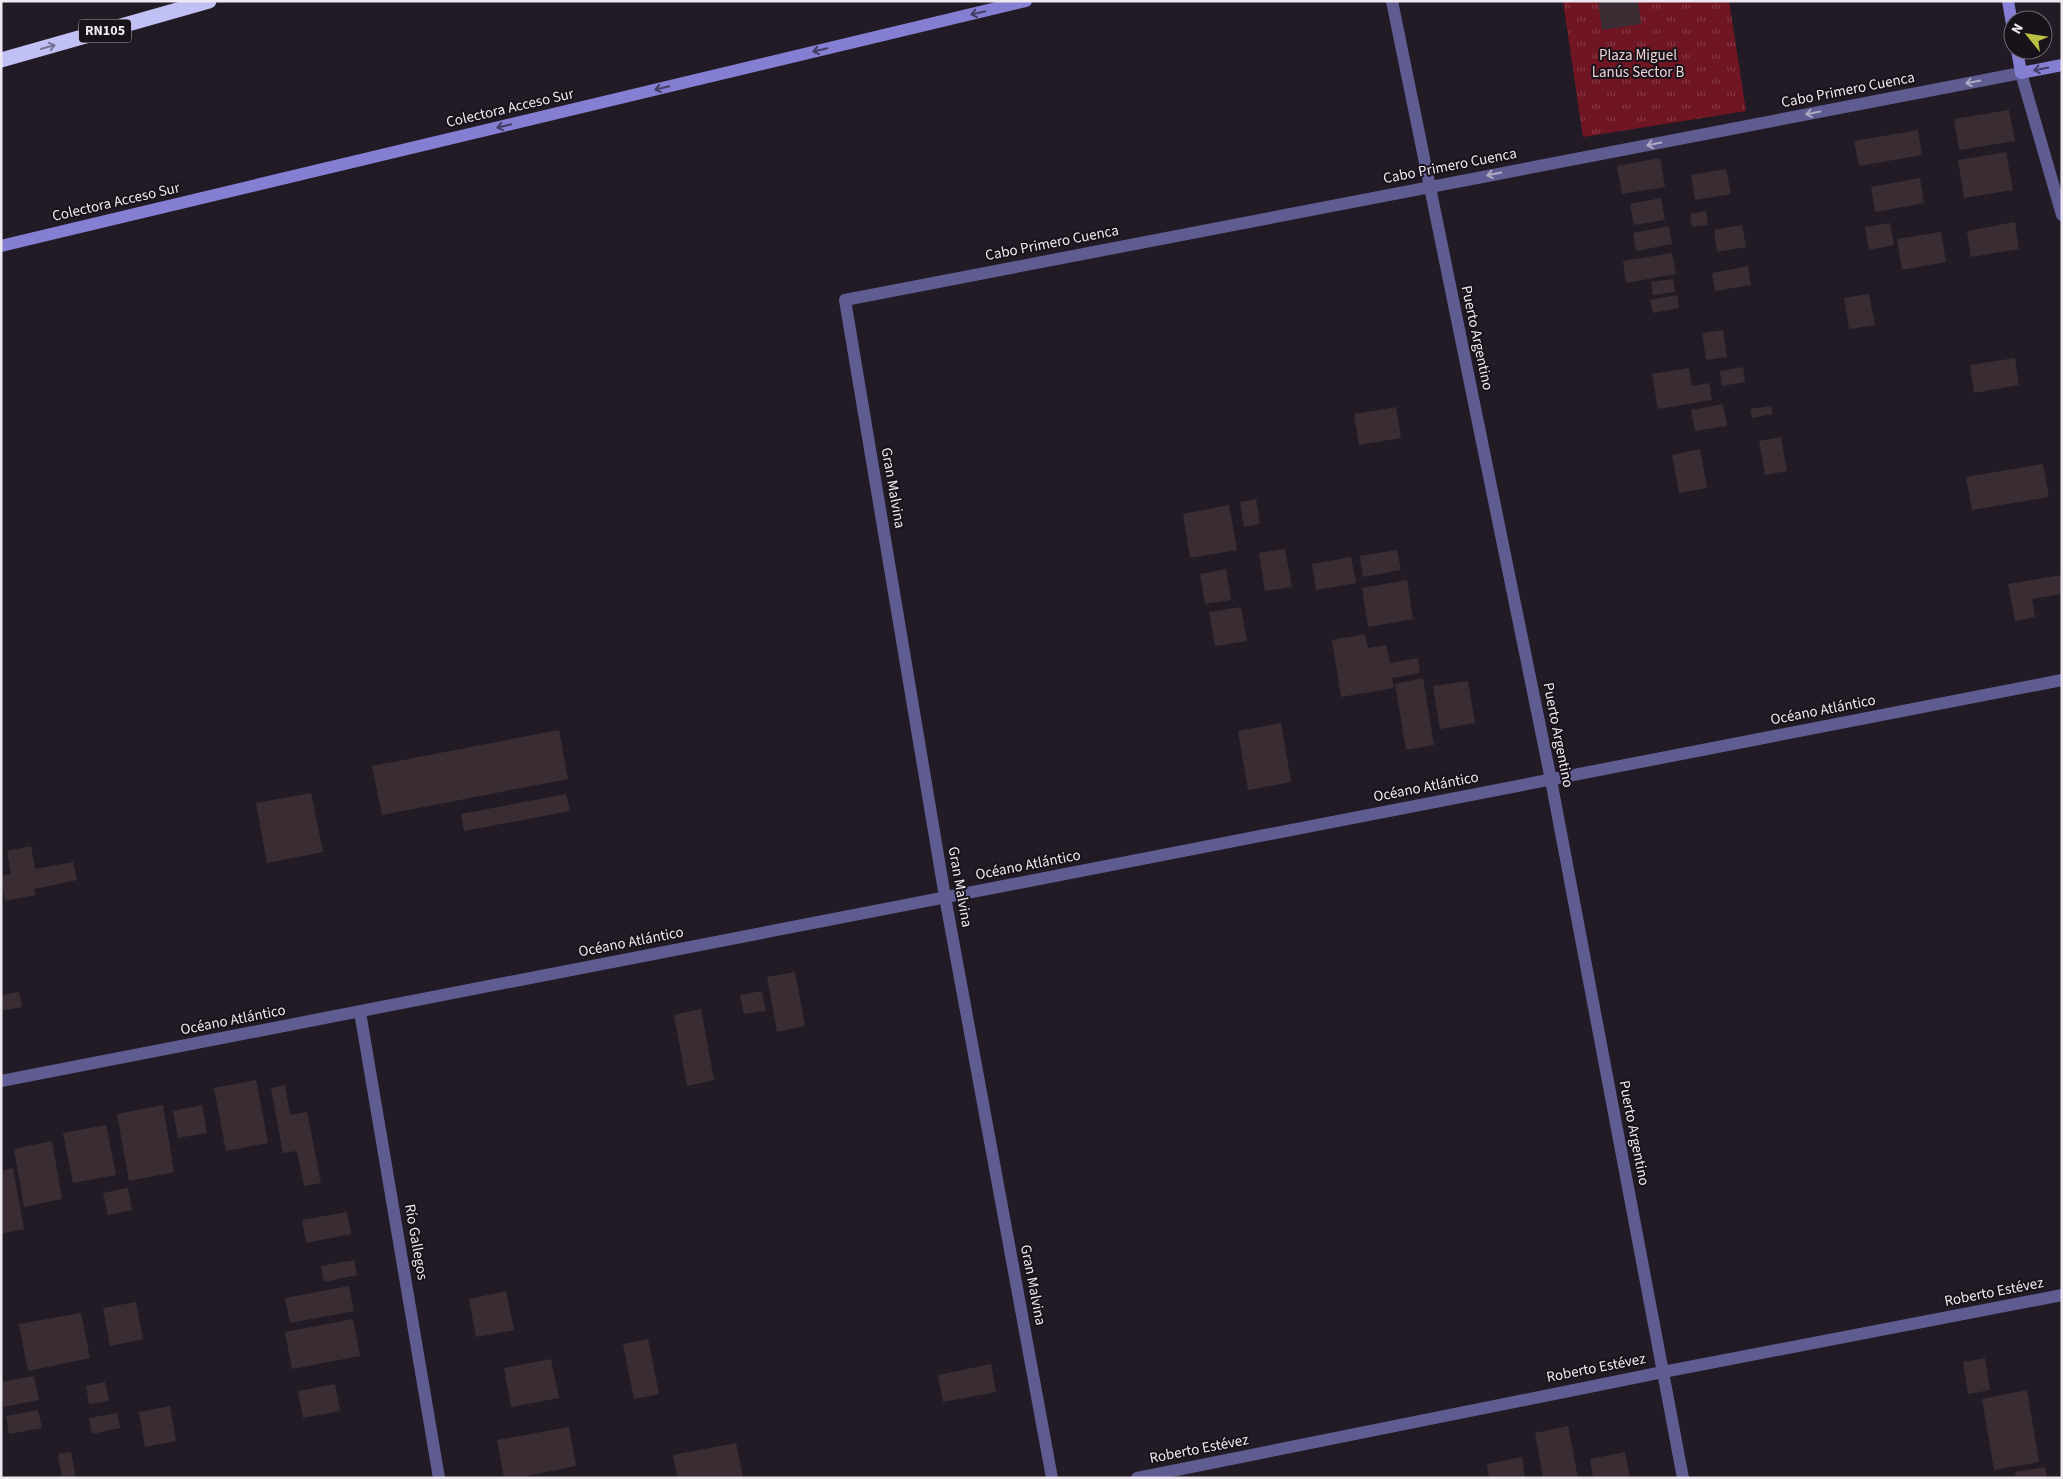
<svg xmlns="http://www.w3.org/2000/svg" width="2063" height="1479" viewBox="0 0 2063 1479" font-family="'Source Sans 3',sans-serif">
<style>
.park{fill:url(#park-tufts)}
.building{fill:#392d33}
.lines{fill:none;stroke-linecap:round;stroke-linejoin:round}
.street{stroke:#5f5c91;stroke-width:12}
.secondary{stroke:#857fd4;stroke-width:12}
.highway{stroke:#c1c0f5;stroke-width:15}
.oneway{stroke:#443e65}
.oneway2{stroke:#757293}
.oneway3{stroke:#aeaac5}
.labels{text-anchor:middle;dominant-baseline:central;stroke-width:4;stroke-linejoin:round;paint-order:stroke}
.shield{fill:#18121b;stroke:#aea8b0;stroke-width:1}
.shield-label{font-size:14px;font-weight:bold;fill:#eee9f0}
.park-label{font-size:15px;fill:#f0d4d4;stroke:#18121b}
.street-label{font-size:15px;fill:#eee9f0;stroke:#18121b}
</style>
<defs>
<pattern id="park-tufts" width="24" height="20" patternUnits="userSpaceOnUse" patternTransform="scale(1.25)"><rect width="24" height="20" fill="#701623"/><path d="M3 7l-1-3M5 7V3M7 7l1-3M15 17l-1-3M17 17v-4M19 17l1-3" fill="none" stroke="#853843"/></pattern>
</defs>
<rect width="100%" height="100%" fill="#221b25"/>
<!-- park -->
<path class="park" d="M1563 1H1729L1746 111 1583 137Z"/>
<!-- building -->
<g class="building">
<path d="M1598 1H1638L1641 24 1602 30Z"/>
<path d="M2009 110 2015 141 1959 150 1954 119Z"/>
<path d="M1918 130 1922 155 1859 166 1854 141Z"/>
<path d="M2006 152 2013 190 1964 198 1958 160Z"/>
<path d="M1660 158 1665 187 1622 194 1617 166Z"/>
<path d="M1726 169 1731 194 1695 200 1691 175Z"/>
<path d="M1920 178 1924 203 1875 212 1871 187Z"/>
<path d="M1661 198 1665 220 1634 225 1630 204Z"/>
<path d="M1706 211 1708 225 1692 227 1690 214Z"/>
<path d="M2015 222 2019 249 1971 257 1967 231Z"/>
<path d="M1890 223 1894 245 1869 250 1865 227Z"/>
<path d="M1742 225 1746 247 1717 252 1714 230Z"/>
<path d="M1669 226 1672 244 1636 251 1633 233Z"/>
<path d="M1941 232 1946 262 1902 270 1897 239Z"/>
<path d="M1672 253 1676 274 1626 283 1623 261Z"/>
<path d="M1748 266 1751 285 1715 291 1712 273Z"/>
<path d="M1673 279 1675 292 1653 295 1651 282Z"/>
<path d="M1869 294 1875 325 1849 329 1844 298Z"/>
<path d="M1677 295 1679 308 1653 313 1650 300Z"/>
<path d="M1723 330 1727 357 1706 360 1702 333Z"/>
<path d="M2015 358 2019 385 1974 393 1970 365Z"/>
<path d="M1743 367 1745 382 1722 386 1720 371Z"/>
<path d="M1689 368 1692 386 1709 383 1712 400 1658 409 1652 374Z"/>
<path d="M1723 404 1727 426 1695 431 1691 410Z"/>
<path d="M1771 406 1773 414 1752 418 1750 409Z"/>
<path d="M1396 407 1401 438 1359 445 1354 414Z"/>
<path d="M1781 437 1787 471 1765 475 1759 441Z"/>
<path d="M1700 449 1707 488 1679 493 1672 455Z"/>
<path d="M2043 464 2049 497 1972 510 1966 477Z"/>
<path d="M1256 499 1260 524 1244 527 1240 502Z"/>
<path d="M1229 505 1237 550 1190 558 1183 514Z"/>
<path d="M1285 549 1292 587 1265 591 1259 553Z"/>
<path d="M1397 550 1401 570 1363 577 1360 556Z"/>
<path d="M1351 557 1356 583 1316 590 1312 564Z"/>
<path d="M1226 569 1231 600 1205 604 1200 574Z"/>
<path d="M2062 575V594L2032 599 2035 617 2015 621 2008 584Z"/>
<path d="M1407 580 1413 619 1368 627 1362 588Z"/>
<path d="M1241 607 1247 641 1215 646 1209 612Z"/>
<path d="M1365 634 1368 648 1386 645 1390 663 1418 658 1420 673 1392 678 1394 688 1341 697 1332 640Z"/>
<path d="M1423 678 1434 745 1406 750 1395 684Z"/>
<path d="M1468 681 1475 723 1440 729 1433 686Z"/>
<path d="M1281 723 1291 782 1248 790 1238 731Z"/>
<path d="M559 730 568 779 382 815 372 766Z"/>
<path d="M311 793 323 852 267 863 256 803Z"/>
<path d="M566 794 570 811 464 831 461 814Z"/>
<path d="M31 846 35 869 73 862 77 880 34 889 36 895 5 901 1 876 11 874 7 851Z"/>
<path d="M795 972 805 1026 777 1032 767 977Z"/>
<path d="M762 991 766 1011 744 1014 740 995Z"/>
<path d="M19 992 22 1007 1 1011V995Z"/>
<path d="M701 1009 714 1080 687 1086 674 1015Z"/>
<path d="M256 1080 268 1143 226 1151 214 1088Z"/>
<path d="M285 1085 290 1115 307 1112 321 1183 304 1186 297 1151 283 1153 271 1088Z"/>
<path d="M163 1105 174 1172 129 1181 117 1114Z"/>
<path d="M202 1105 207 1133 178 1138 173 1111Z"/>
<path d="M106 1125 116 1175 73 1183 63 1133Z"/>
<path d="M52 1141 62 1199 24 1207 14 1149Z"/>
<path d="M13 1168 24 1229 1 1234V1171Z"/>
<path d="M128 1188 132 1210 108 1215 103 1193Z"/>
<path d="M347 1212 351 1234 306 1243 302 1220Z"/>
<path d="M354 1260 357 1275 324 1282 321 1266Z"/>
<path d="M349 1286 354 1311 290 1323 285 1298Z"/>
<path d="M506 1291 514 1330 476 1337 469 1299Z"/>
<path d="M136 1302 143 1339 110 1346 103 1308Z"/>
<path d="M81 1313 90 1358 28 1371 19 1324Z"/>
<path d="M353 1319 360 1356 292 1369 285 1332Z"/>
<path d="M648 1339 659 1394 634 1399 623 1344Z"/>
<path d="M1985 1358 1990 1390 1968 1394 1963 1362Z"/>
<path d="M551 1359 559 1398 511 1407 504 1368Z"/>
<path d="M991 1364 996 1392 943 1402 938 1375Z"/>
<path d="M34 1376 39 1400 3 1407 1 1382Z"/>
<path d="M105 1382 109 1401 89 1404 86 1386Z"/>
<path d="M335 1384 340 1411 303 1418 298 1391Z"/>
<path d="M2027 1390 2039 1462 1994 1470 1982 1399Z"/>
<path d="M170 1406 176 1441 145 1447 139 1412Z"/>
<path d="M38 1410 42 1428 9 1434 6 1416Z"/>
<path d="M117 1413 120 1428 92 1434 89 1418Z"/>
<path d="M1568 1426 1578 1478H1543L1535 1433Z"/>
<path d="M569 1427 576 1466 516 1478H504L497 1440Z"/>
<path d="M736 1443 743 1478H673L677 1476 673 1455Z"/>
<path d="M71 1452 76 1478H62L58 1454Z"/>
<path d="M1625 1452 1630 1478H1593L1590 1459Z"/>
<path d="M1522 1457 1525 1478H1489L1487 1464Z"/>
<path d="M2045 1467 2047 1478H2016L2015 1472Z"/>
</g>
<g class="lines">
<!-- street -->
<g class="street">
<path d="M1392 1 1551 780 1683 1478"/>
<path d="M360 1012 439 1478"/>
<path d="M1 1081 2062 680"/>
<path d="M1052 1478 945 897 845 300 2021 73 2062 215"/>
<path d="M1137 1478 1663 1372 2062 1295"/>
</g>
<!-- secondary -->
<g class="secondary">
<path d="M2008 1 2013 30"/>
<path d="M2017 50 2021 73 2062 65"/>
<path d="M1 246 1026 1"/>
</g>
<!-- highway -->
<path class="highway" d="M1 60 209 1"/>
</g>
<!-- one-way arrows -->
<defs><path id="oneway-shaft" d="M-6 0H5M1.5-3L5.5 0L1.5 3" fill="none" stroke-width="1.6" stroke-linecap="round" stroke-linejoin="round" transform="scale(1.25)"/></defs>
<g class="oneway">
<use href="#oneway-shaft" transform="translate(978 13) rotate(167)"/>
<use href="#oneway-shaft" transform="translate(820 50) rotate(167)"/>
<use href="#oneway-shaft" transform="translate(2041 69) rotate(169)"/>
<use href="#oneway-shaft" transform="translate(662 88) rotate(167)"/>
<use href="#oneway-shaft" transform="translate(504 126) rotate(167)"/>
</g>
<use class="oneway2" href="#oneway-shaft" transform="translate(48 47) rotate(-16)"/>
<g class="oneway3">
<use href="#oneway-shaft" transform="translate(1973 82) rotate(169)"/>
<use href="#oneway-shaft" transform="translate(1813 113) rotate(169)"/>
<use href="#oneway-shaft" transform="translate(1654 144) rotate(169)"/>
<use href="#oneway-shaft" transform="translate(1494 174) rotate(169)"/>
</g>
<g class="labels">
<!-- shield labels -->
<rect class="shield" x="79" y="19.5" width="52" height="23" rx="4"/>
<g class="shield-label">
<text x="105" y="31">RN105</text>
</g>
<!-- park labels -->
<g class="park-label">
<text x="1638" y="55">Plaza Miguel<tspan x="1638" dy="17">Lanús Sector B</tspan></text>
</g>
<!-- street labels -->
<g class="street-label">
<text transform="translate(1848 90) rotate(-11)">Cabo Primero Cuenca</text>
<text transform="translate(510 108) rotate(-13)">Colectora Acceso Sur</text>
<text transform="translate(1450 166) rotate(-11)">Cabo Primero Cuenca</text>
<text transform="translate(116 202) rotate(-13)">Colectora Acceso Sur</text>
<text transform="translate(1052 243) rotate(-11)">Cabo Primero Cuenca</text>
<text transform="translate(1477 338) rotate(78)">Puerto Argentino</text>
<text transform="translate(893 488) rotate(80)">Gran Malvina</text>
<text transform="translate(1823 710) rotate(-11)">Océano Atlántico</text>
<text transform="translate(1558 735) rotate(79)">Puerto Argentino</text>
<text transform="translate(1426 787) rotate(-11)">Océano Atlántico</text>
<text transform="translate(1028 865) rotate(-11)">Océano Atlántico</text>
<text transform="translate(960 887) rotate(80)">Gran Malvina</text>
<text transform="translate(631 942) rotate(-11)">Océano Atlántico</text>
<text transform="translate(233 1020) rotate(-11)">Océano Atlántico</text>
<text transform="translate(1634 1133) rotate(79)">Puerto Argentino</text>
<text transform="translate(416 1242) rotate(80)">Río Gallegos</text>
<text transform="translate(1033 1285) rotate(79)">Gran Malvina</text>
<text transform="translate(1994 1292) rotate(-11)">Roberto Estévez</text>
<text transform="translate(1596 1368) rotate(-11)">Roberto Estévez</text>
<text transform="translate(1199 1449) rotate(-11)">Roberto Estévez</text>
</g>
</g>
<!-- border -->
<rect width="2063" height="1479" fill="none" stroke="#eee9f0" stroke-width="5"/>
<!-- north arrow -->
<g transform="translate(2028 35) rotate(300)"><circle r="24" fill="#18121b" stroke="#6e6870"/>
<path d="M0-4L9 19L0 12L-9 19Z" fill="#bbc044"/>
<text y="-8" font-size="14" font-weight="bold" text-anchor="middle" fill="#eee9f0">N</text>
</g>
</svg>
